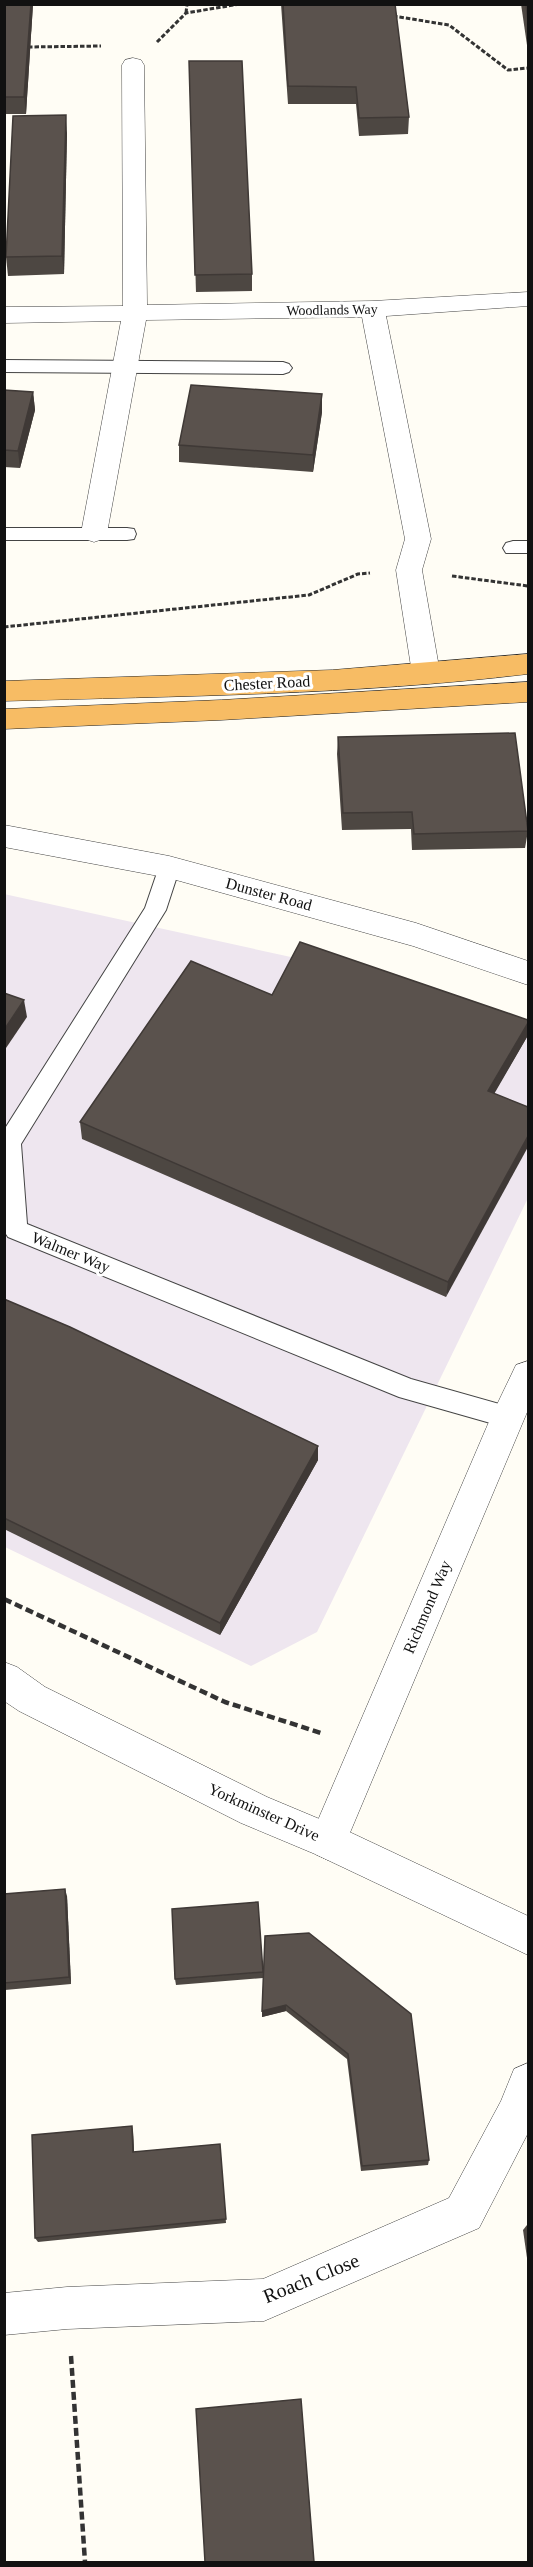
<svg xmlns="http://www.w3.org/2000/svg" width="533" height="2567" viewBox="0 0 533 2567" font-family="'Times New Roman',serif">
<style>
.industrial{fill:#eee6ef}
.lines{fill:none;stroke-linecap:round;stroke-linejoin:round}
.service-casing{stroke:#444;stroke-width:2}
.minor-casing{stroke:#444;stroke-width:1}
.tertiary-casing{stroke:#444;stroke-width:1}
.trunk-casing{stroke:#222;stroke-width:1}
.path-far1{stroke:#333;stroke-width:3;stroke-dasharray:4.5 2;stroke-linecap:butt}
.path{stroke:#333;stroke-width:4.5;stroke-dasharray:8 4;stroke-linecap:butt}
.service{fill:#fff;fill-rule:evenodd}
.minor{fill:#fff;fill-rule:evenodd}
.tertiary{fill:#fff;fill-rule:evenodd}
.trunk{fill:#f7bc64;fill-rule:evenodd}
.wall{fill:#4d4742}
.shaded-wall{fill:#3f3936}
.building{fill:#5a524d;stroke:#3f3936;stroke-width:1.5}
.labels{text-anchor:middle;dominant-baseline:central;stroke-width:6;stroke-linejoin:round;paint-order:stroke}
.far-street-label{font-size:14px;fill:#111;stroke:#fff}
.street-label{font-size:16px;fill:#111;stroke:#fff}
.near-street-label{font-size:20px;fill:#111;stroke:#fff}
</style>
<rect width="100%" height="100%" fill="#fffdf5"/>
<!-- industrial -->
<path class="industrial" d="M4 894 300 959 527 1037 528 1041V1198L317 1632 251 1666 5 1547Z"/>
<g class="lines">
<defs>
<g id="service">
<path d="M4 360 283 362 289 364 292 368 289 372 283 374 4 372Z"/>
<path d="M4 528H127L134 529 136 534 134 539 127 540H4Z"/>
<path d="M513 541H528V553H506L503 548 506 543Z"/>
<path d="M169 859 177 861 180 867 166 910 21 1144 27 1224 411 1379 517 1409 520 1417 517 1425 508 1428 399 1397 8 1237 4 1231V1130L145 908 161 861Z"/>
</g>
<g id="minor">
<path d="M133 58 141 60 144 65 147 305 373 301 528 292V306L386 316 431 539 422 570 440 673 436 680 426 683 416 680 412 673 396 570 405 539 362 317 146 320 107 533 103 539 94 542 85 539 81 533 121 321 4 323V307L123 306 122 65 125 60Z"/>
<path d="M4 825 169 856 416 923 528 961V985L413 946 169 878 4 847Z"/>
<path d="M528 1361V1410L341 1854 328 1860 315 1854 309 1841 491 1417 516 1365Z"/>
<path d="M528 2063V2133L479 2228 264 2321 67 2329 4 2335V2293L67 2287 263 2279 449 2198 501 2101 514 2069Z"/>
</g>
<path id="tertiary" d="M4 1662 17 1667 45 1687 267 1797 341 1828 528 1916V1955L315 1854 241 1823 19 1711 4 1701Z"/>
<g id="trunk">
<path d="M528 654V674C355 695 179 696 4 701V681L332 670Z"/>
<path d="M528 682V702L221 720 4 729V709L221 700Z"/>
</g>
</defs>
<!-- service casing -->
<use href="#service" class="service-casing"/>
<!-- minor casing -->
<use href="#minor" class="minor-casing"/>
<!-- tertiary casing -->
<use href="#tertiary" class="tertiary-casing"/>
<!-- trunk casing -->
<use href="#trunk" class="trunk-casing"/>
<!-- path-far1 -->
<g class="path-far1">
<path d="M186 13 187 4"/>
<path d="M393 16 449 25 508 70 528 68"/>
<path d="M157 42 186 13 240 4"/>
<path d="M28 47 101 46"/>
<path d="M452 576 528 586"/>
<path d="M4 627 309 595 358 574 370 573"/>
</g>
<!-- path -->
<g class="path">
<path d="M4 1599 225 1702 324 1734"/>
<path d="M71 2356 85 2562"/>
</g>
<!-- service -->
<use href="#service" class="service"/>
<!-- minor -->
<use href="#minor" class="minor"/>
<!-- tertiary -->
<use href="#tertiary" class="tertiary"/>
<!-- trunk -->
<use href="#trunk" class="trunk"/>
</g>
<!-- wall -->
<g class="wall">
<path d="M4 4H33L26 114H4Z"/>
<path d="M281 4H395L409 117 408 134 359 136 356 104H288Z"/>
<path d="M521 4H528V52Z"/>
<path d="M189 61 252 274V291L196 292Z"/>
<path d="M67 133 64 274 8 276 6 257Z"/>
<path d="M4 390 33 392 35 410 20 468 4 467Z"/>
<path d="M322 394V412L313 472 179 462V445Z"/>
<path d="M338 737 528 831 525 848 412 850 411 829 342 830 337 754Z"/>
<path d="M272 995 527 1037 494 1093 446 1297 82 1139 80 1122Z"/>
<path d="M4 1299 318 1460 220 1635 4 1529Z"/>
<path d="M4 1894 67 1896 71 1984 5 1990Z"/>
<path d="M265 1936 429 2160 428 2165 361 2171 347 2059 286 2011 262 2017Z"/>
<path d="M263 1972V1978L176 1985 175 1979Z"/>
<path d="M133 2131 134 2152 220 2144 226 2223 38 2242 35 2238Z"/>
<path d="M527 2225H528V2265L523 2230Z"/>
</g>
<!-- shaded-wall -->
<g class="shaded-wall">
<path d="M31 4H33L26 114 24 97Z"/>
<path d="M66 115 67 133 64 274 62 256Z"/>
<path d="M33 392 35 410 20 468 18 451Z"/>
<path d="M322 394V412L313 472V455Z"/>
<path d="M24 1000 27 1017 4 1051V1030Z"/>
<path d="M528 1023 527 1037 486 1108 488 1091Z"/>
<path d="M528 1136V1147L446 1297 448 1282Z"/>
<path d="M318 1446V1460L220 1635V1623Z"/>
<path d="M65 1889 67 1896 71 1984 69 1977Z"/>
<path d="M286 2005V2011L262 2017V2011Z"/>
<path d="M132 2126 133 2131 134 2157 133 2152Z"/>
</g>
<!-- building -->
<g class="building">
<path d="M4 4H31L24 97H4Z"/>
<path d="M283 4H395L409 117 359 118 356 87 288 86Z"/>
<path d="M526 4H528V22Z"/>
<path d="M189 61H242L252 274 195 275Z"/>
<path d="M66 115 62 256 6 257 13 116Z"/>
<path d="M191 385 322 394 313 455 179 445Z"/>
<path d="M4 390 33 392 18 451 4 450Z"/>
<path d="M515 733 528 831 414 834 412 812 343 813 338 737Z"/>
<path d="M300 942 528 1020V1023L488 1091 528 1107V1136L448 1282 80 1122 191 961 272 995Z"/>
<path d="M4 993 24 1000 4 1030Z"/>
<path d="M4 1299 70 1327 318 1446 220 1623 4 1518Z"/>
<path d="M65 1889 69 1977 4 1983V1894Z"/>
<path d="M258 1902 263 1972 175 1979 172 1909Z"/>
<path d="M309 1933 411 2014 429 2160 362 2166 348 2054 286 2005 262 2011 265 1936Z"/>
<path d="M132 2126 133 2152 220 2144 226 2219 35 2238 32 2135Z"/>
<path d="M301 2399 314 2562H205L196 2409Z"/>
</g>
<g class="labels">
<!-- far-street labels -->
<g class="far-street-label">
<text transform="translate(332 310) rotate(-1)">Woodlands Way</text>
</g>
<!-- street labels -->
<g class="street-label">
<text transform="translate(267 683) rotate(-3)">Chester Road</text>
<text transform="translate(269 894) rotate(15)">Dunster Road</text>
<text transform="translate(71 1252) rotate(22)">Walmer Way</text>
<text transform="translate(427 1607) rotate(-67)">Richmond Way</text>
<text transform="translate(264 1812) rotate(24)">Yorkminster Drive</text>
</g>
<!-- near-street labels -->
<g class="near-street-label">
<text transform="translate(311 2278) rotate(-22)">Roach Close</text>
</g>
</g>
<!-- border -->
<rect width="533" height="2567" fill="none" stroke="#111111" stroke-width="12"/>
</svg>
